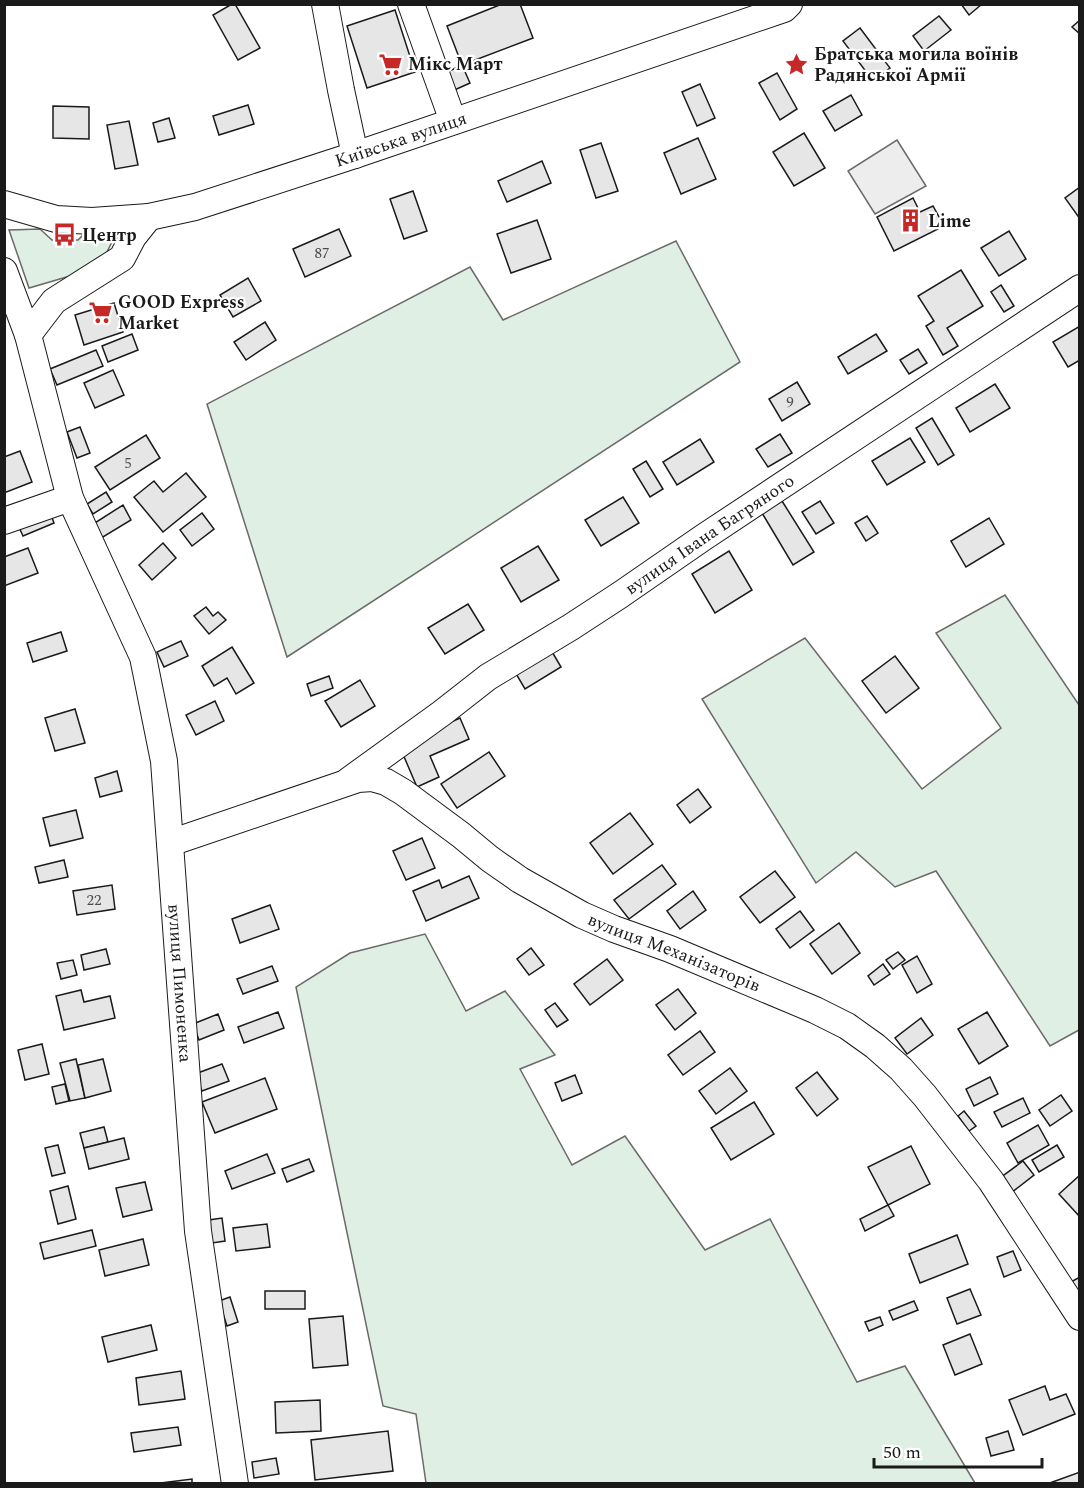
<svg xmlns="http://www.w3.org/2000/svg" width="1084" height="1488" viewBox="0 0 1084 1488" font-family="Spectral,serif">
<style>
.green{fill:#e0efe3;stroke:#6a6a6a;stroke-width:1.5}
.parking{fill:#ededed;stroke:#6a6a6a;stroke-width:1.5}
.building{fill:#e6e6e6;stroke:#1a1a1a;stroke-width:1.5}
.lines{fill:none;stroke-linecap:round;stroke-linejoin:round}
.minor-casing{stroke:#1a1a1a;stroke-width:28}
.minor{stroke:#fff;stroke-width:26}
.labels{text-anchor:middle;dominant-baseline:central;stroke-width:4.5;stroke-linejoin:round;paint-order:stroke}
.number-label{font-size:15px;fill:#4d4d4d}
.poi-label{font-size:18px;font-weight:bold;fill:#1a1a1a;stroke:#fff;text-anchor:start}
.street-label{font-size:18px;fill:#1a1a1a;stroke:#fff}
</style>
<rect width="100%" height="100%" fill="#fff"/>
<!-- green -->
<g class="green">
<path d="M40 229 52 240H78L88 230 117 232 103 260 70 276 29 288 9 230Z"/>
<path d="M676 241 740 362 287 657 207 404 470 267 503 320Z"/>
<path d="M1005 595 1079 705V1030L1050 1046 936 871 895 887 856 852 816 883 702 699 805 638 922 789 1001 728 936 633Z"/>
<path d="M425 934 466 1011 505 991 555 1055 520 1069 572 1165 625 1136 705 1250 770 1219 857 1382 905 1366 975 1483H426L416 1414 383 1406 296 987 350 953Z"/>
</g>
<!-- parking -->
<path class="parking" d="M897 140 926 186 875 214 848 171Z"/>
<!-- building -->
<g class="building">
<path d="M232 4H235L260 48 238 60 213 15Z"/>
<path d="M502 4H520L533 38 462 65 447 26Z"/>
<path d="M961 4H982L969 15Z"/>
<path d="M395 10 415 72 367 88 347 26Z"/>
<path d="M939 16 951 30 924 51 913 36Z"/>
<path d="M1080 20V34L1072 27Z"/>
<path d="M860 28 890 68 873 81 843 41Z"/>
<path d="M462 65 470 83 450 92 443 74Z"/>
<path d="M777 73 797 109 780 120 759 83Z"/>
<path d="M700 84 715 118 697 126 682 92Z"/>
<path d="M851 95 862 115 835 131 823 111Z"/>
<path d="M248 105 254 124 219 135 213 116Z"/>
<path d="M53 106 89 107V139L53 138Z"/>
<path d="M169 118 175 138 158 142 153 123Z"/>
<path d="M129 121 138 165 115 169 107 125Z"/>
<path d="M804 133 825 168 794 186 773 152Z"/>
<path d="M698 138 716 179 681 194 664 153Z"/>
<path d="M601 143 618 191 596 198 580 150Z"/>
<path d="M542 161 551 183 507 202 498 181Z"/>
<path d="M1080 187V219L1065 198Z"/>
<path d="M413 191 427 231 404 239 390 199Z"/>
<path d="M913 198 920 212 933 206 944 226 894 251 877 217Z"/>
<path d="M537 220 551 259 511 273 497 234Z"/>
<path d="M339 229 351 256 305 277 293 249Z"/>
<path d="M1009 231 1026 259 999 276 981 248Z"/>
<path d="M961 270 983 306 947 328 958 346 943 355 926 326 934 321 918 296Z"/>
<path d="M248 278 261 301 233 317 220 295Z"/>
<path d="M1001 285 1014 306 1004 312 991 292Z"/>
<path d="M114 303 123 332 84 345 75 315Z"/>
<path d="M265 322 276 340 246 360 234 342Z"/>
<path d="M1080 326V360L1068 367 1053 342Z"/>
<path d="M132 334 138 350 108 362 102 346Z"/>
<path d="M876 334 887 351 848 374 838 357Z"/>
<path d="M918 349 927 363 909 374 900 360Z"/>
<path d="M96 350 103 366 57 385 50 369Z"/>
<path d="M113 370 124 395 95 408 84 383Z"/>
<path d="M797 382 810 404 782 421 769 399Z"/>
<path d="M995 384 1010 408 970 432 956 408Z"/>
<path d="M932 418 954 455 938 465 916 428Z"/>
<path d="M80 427 90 453 77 458 67 432Z"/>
<path d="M780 434 792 453 768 467 756 449Z"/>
<path d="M146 435 160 458 110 490 95 467Z"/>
<path d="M910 438 925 462 887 485 872 461Z"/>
<path d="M700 439 714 462 677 485 663 462Z"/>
<path d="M20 451 32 482 4 493V457Z"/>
<path d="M646 461 663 489 650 497 633 469Z"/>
<path d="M186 473 206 497 163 532 134 497 154 481 163 492Z"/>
<path d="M106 492 112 502 93 514 87 504Z"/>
<path d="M623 497 639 523 601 546 585 520Z"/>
<path d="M782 501 814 552 793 565 762 513Z"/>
<path d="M820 501 834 523 816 534 802 512Z"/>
<path d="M123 505 131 520 98 540 90 526Z"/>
<path d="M50 512 54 523 23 536 18 525Z"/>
<path d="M202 513 214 529 192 546 180 530Z"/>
<path d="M867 516 878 533 866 541 855 523Z"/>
<path d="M989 518 1004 544 966 567 951 541Z"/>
<path d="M163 543 176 558 152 580 139 565Z"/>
<path d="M538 546 559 580 521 602 501 568Z"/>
<path d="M28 548 38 573 4 586V557Z"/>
<path d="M729 551 752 590 715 613 692 574Z"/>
<path d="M468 604 484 630 445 654 428 628Z"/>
<path d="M206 607 213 616 218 612 226 620 209 634 194 616Z"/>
<path d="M61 632 67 651 33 662 27 643Z"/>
<path d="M181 641 188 656 164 667 157 652Z"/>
<path d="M232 647 254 683 236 694 227 678 214 686 202 666Z"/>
<path d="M551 650 561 667 525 689 515 672Z"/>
<path d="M895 656 919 688 886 713 862 681Z"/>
<path d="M329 676 333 688 311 696 307 684Z"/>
<path d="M360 680 375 706 341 727 325 701Z"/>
<path d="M215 701 224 721 196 735 186 715Z"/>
<path d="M75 709 85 743 55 751 45 718Z"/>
<path d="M460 718 469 739 430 756 439 777 417 787 399 745Z"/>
<path d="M489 752 505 776 457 808 441 784Z"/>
<path d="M117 771 122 791 100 797 95 778Z"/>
<path d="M698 789 711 807 690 823 677 805Z"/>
<path d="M76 810 83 838 50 846 43 818Z"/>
<path d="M630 813 653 844 613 874 590 843Z"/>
<path d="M422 838 435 868 406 880 393 851Z"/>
<path d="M64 860 68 877 39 883 35 867Z"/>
<path d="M662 865 676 884 629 919 614 900Z"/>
<path d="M775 871 795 897 760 923 740 897Z"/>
<path d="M469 876 479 898 426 921 413 891 439 880 442 888Z"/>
<path d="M112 885 115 909 77 915 73 891Z"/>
<path d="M693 891 706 910 680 929 667 911Z"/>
<path d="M270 905 279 929 240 943 232 919Z"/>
<path d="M800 911 814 930 790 948 776 929Z"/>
<path d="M839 923 860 953 832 974 810 944Z"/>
<path d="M531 948 544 965 529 975 517 959Z"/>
<path d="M106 949 110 964 84 970 81 955Z"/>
<path d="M898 952 905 960 893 969 886 960Z"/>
<path d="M917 956 932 984 917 993 902 965Z"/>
<path d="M607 959 623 980 590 1005 574 984Z"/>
<path d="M73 960 77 975 61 979 57 963Z"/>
<path d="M883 964 890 974 874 985 868 976Z"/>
<path d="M272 966 278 981 243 994 237 979Z"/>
<path d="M678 989 696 1013 675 1030 656 1005Z"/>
<path d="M81 990 84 1002 110 996 115 1018 64 1030 56 996Z"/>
<path d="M555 1003 568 1020 557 1027 545 1010Z"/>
<path d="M278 1012 284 1028 244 1043 238 1027Z"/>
<path d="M987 1012 1008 1046 979 1064 958 1029Z"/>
<path d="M218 1014 224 1030 199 1040 193 1024Z"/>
<path d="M921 1018 933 1035 907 1054 895 1038Z"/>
<path d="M700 1031 715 1052 683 1075 668 1055Z"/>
<path d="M42 1044 49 1074 25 1080 18 1050Z"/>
<path d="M76 1059 85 1098 70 1101 60 1063Z"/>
<path d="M103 1059 111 1091 85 1098 78 1065Z"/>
<path d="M222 1064 229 1081 202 1091 195 1074Z"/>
<path d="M730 1068 747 1091 716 1114 699 1091Z"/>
<path d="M817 1072 838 1099 817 1116 796 1088Z"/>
<path d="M575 1075 582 1093 562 1101 555 1083Z"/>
<path d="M990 1077 998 1094 974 1106 966 1089Z"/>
<path d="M265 1078 277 1109 215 1133 202 1102Z"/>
<path d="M65 1084 69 1101 56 1104 52 1087Z"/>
<path d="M1061 1095 1072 1111 1050 1126 1039 1110Z"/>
<path d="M1023 1098 1030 1113 1002 1127 994 1112Z"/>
<path d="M754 1102 774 1134 731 1160 711 1128Z"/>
<path d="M964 1111 976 1126 969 1131 958 1116Z"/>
<path d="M1038 1125 1049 1145 1018 1163 1007 1143Z"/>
<path d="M104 1127 108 1142 84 1148 80 1133Z"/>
<path d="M124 1138 129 1159 89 1169 84 1148Z"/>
<path d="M58 1145 65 1173 52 1176 45 1148Z"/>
<path d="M1057 1145 1064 1157 1039 1172 1032 1160Z"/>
<path d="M911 1146 930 1184 888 1205 868 1167Z"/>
<path d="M267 1154 275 1173 232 1189 225 1171Z"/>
<path d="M309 1159 314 1171 287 1182 282 1169Z"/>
<path d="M1023 1161 1034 1175 1011 1193 1000 1178Z"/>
<path d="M1080 1175V1217L1059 1194Z"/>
<path d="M145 1182 152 1210 123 1217 116 1188Z"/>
<path d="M68 1186 76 1219 58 1224 50 1191Z"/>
<path d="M888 1205 894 1216 865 1231 860 1219Z"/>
<path d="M222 1218 225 1241 212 1243 209 1220Z"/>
<path d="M267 1224 270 1247 236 1251 233 1228Z"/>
<path d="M92 1230 96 1246 44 1259 40 1243Z"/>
<path d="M957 1235 968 1264 920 1283 909 1254Z"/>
<path d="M143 1239 149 1265 105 1276 99 1250Z"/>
<path d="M1013 1251 1021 1270 1004 1277 997 1257Z"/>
<path d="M1080 1277V1295L1069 1283Z"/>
<path d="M970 1289 981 1315 957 1324 947 1298Z"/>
<rect x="265" y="1291" width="40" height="18"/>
<path d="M230 1297 238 1322 227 1326 219 1301Z"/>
<path d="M914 1301 918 1310 893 1320 889 1311Z"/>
<path d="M343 1316 348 1365 313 1368 309 1319Z"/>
<path d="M880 1317 883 1325 869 1331 865 1322Z"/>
<path d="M151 1325 157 1350 108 1362 102 1337Z"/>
<path d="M970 1334 982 1364 955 1375 943 1345Z"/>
<path d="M181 1371 185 1399 139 1405 136 1378Z"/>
<path d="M1045 1386 1050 1400 1066 1394 1075 1414 1023 1435 1009 1400Z"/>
<path d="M320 1400 321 1431 276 1433 275 1402Z"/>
<path d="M178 1427 181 1445 134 1452 131 1433Z"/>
<path d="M388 1431 393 1471 315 1480 311 1440Z"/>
<path d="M1008 1431 1014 1450 991 1456 986 1438Z"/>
<path d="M276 1458 279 1474 254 1478 252 1462Z"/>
<path d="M1080 1472V1484H1047Z"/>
<path d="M192 1479V1484H161V1483Z"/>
</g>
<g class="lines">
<defs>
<g id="minor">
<path d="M325 4 341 90 355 155"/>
<path d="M411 4 453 121"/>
<path id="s1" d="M4 204 56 219 92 221 149 217 195 207 355 155 784 9 789 4"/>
<path d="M4 271 28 335 54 301 122 258 133 237 149 217"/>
<path id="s2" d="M28 335 70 498 143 657 164 761 198 1231 235 1484"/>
<path d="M4 521 70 498"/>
<path id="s3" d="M348 781 442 713 488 677 571 627 620 595 704 537 1080 288"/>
<path id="s4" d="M170 843 358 779 372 778 386 782 403 792 461 835 490 859 520 880 582 915 614 929 670 949 815 1010 847 1026 875 1046 901 1069 925 1096 991 1181 1080 1317"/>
</g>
</defs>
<!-- minor casing -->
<use href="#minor" class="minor-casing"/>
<!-- minor -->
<use href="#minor" class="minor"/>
</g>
<!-- icons -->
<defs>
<symbol id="supermarket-bare" viewBox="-9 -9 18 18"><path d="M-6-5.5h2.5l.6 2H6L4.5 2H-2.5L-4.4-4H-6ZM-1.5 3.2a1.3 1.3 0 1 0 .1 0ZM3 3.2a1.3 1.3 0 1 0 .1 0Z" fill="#c62828" stroke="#fff" stroke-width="2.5" paint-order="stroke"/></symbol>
<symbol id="sight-bare" viewBox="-9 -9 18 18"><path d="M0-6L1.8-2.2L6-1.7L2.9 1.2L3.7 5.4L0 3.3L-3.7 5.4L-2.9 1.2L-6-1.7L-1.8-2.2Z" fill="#c62828" stroke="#fff" stroke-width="2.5" paint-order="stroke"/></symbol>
<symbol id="building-bare" viewBox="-9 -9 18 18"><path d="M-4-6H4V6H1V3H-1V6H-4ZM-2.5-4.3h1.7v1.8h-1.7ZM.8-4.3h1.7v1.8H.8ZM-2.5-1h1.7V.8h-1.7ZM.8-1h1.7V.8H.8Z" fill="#c62828" stroke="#fff" stroke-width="2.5" paint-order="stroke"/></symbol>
<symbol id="bus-bare" viewBox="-9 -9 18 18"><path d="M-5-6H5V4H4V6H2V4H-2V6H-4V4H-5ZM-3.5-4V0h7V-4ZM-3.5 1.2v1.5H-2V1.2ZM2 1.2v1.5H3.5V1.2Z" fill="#c62828" stroke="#fff" stroke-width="2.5" paint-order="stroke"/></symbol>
</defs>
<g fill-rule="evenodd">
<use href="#supermarket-bare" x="374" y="48" width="33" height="33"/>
<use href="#sight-bare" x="780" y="48" width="33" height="33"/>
<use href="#building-bare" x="894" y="204" width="33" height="33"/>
<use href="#bus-bare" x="48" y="218" width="33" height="33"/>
<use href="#supermarket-bare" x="84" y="296" width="33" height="33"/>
</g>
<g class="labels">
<!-- number labels -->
<g class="number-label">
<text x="322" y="253">87</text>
<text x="790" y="402">9</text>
<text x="128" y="463">5</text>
<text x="94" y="900">22</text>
</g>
<!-- poi labels -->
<g class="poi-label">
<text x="814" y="54">Братська могила воїнів<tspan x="814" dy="21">Радянської Армії</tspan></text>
<text x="408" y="64">Мікс Март</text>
<text x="928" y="221">Lime</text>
<text x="82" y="235">Центр</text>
<text x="118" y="302">GOOD Express<tspan x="118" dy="21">Market</tspan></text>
</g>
<!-- street labels -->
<g class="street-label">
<text stroke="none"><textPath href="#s1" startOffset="411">Київська вулиця</textPath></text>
<text stroke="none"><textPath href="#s3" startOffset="438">вулиця Івана Багряного</textPath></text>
<text stroke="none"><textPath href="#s4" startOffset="564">вулиця Механізаторів</textPath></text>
<text stroke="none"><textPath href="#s2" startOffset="672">вулиця Пимоненка</textPath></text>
</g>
</g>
<!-- border -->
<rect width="1084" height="1488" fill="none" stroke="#1a1a1a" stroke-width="12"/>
<!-- scale -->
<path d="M874 1458v9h168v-9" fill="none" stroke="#1a1a1a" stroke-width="3"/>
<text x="883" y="1458" font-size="18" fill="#1a1a1a" stroke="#ffffff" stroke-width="4.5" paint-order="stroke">50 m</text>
</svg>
